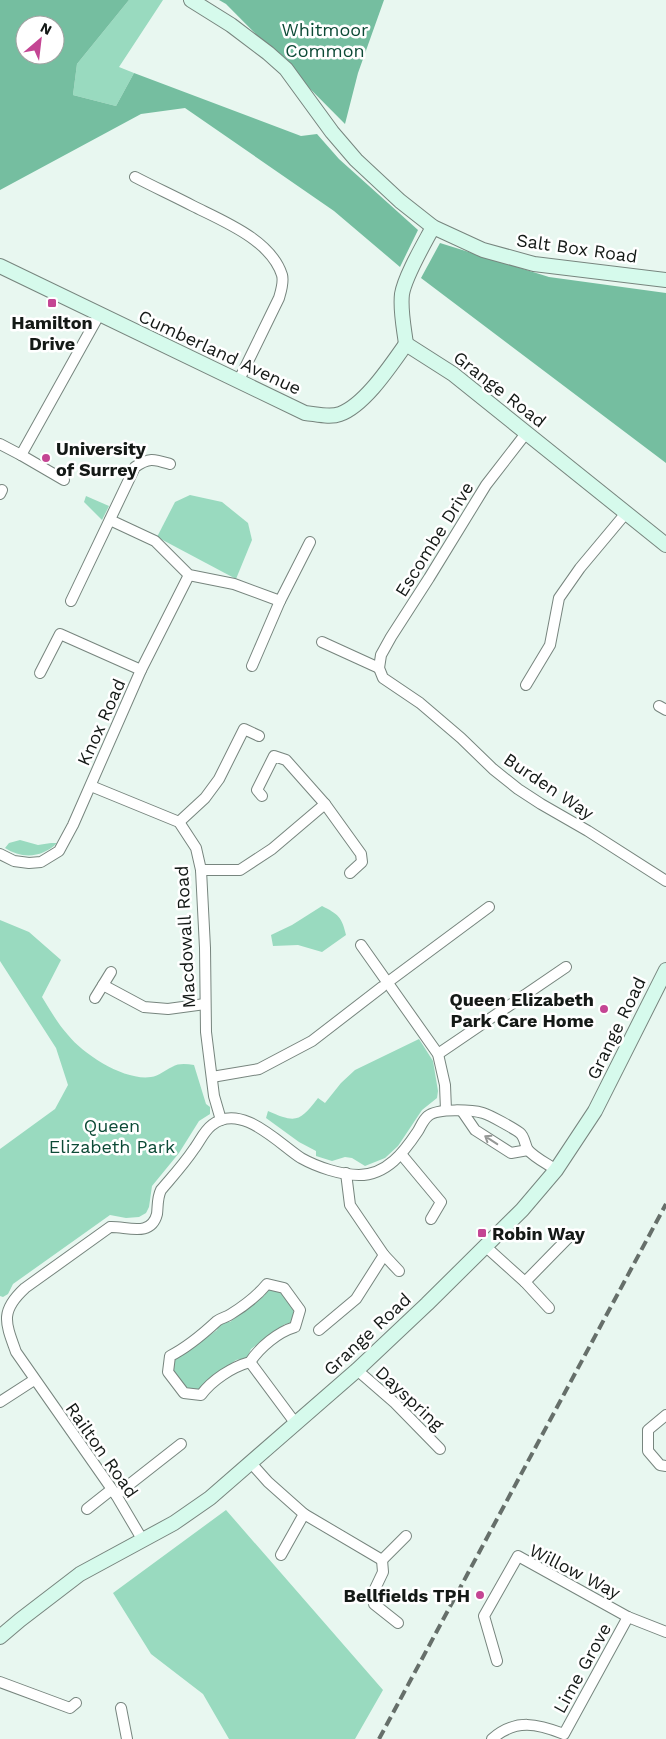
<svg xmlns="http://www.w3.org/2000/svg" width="666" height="1739" viewBox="0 0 666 1739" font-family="'Work Sans',sans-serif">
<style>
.green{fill:#99dabf}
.forest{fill:#75bea0;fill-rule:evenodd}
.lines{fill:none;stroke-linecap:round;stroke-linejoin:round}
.street-casing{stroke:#77857e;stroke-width:12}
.secondary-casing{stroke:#77857e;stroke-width:16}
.street{stroke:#fff;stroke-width:10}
.secondary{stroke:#d6faec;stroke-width:14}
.rail{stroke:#666f6a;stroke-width:4;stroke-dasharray:10 5;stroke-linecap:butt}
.oneway{stroke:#959896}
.poi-dot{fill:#c44593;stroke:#fff;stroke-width:2}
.labels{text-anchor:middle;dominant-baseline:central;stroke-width:5;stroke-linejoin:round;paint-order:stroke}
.park-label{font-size:18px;fill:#0c4a36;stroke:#fff}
.street-label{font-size:18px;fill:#141916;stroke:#fff}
.poi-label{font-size:18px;font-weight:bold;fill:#141916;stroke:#fff;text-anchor:start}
</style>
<rect width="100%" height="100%" fill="#e8f7f0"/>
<!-- green -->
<g class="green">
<path d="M129 0H163L119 67 134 73 116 106 73 95 77 64Z"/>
<path d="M190 495 222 502 248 523 252 540 236 579 157 537 175 502Z"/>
<path d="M86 496 109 506 102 520 84 502Z"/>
<path d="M20 840 38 845 51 843H57C42 858 22 859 5 848L9 843Z"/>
<path d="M322 906C338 914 342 917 346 935L322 952 298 945 273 946 271 935 292 925Z"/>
<path d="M0 920 29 932 61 960 42 997C50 1010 58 1024 68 1035 84 1055 125 1081 151 1077 159 1076 165 1070 172 1067 179 1063 186 1064 194 1065L206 1104 210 1107V1114L199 1121 179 1153 152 1186 149 1207 146 1213 139 1217 126 1218 110 1215 13 1284 8 1294 3 1297 0 1296V1149L55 1109 68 1085 56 1048 0 961Z"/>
<path d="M419 1039 433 1061 438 1091 437 1098 422 1110 398 1146 385 1158 365 1166 352 1158 345 1157 332 1161 316 1156V1151L299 1142 266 1118 268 1111C297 1124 300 1121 318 1098L325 1103 341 1083 355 1070Z"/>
<path d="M268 1289 282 1292 294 1308 293 1323 285 1324 251 1349 247 1358 236 1360 203 1385 200 1390 186 1389 172 1370 175 1358 181 1356 217 1330 220 1322H230L264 1296Z"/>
<path d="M226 1510 383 1690 355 1739H229L203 1694 151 1654 113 1593Z"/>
</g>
<!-- forest -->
<g class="forest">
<path d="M0 0H129L77 64 73 95 116 106 134 73 301 136 317 134 339 159 418 230 400 267 334 211 185 108 141 114 0 190ZM25 25H55V55H25Z"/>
<path d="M219 0H384L358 73 345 124 226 4Z"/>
<path d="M440 243 549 277 666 293V463L421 278Z"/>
</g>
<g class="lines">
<defs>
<g id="street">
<path d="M135 177C154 187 174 196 193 206 223 221 271 240 282 275 284 282 281 291 279 298L239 380"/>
<path d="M527 432 486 485 429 578 391 637 381 655 379 668 383 678 420 703 461 738 493 769 518 789 541 804 588 831 666 881"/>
<path d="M0 444 21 455 99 315"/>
<path d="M21 455 64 480"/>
<path d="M0 494 2 490"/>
<path d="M110 520 155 541 189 575 234 584 280 601"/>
<path d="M71 601 135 467C149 457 154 459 170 464"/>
<path d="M322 642 379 668"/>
<path d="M252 666 280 601 310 542"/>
<path d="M40 673 60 634 141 670"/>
<path d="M526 685 550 645 559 598 580 568 626 513"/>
<path d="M659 706 666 710"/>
<path d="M91 786 179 822 196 848 201 870 205 948 206 1032 214 1096 221 1120"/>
<path d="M262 796 257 790 274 756 286 760 325 804 361 854 362 862 350 873"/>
<path d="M179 822 205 798 219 779 244 729 259 736"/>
<path d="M0 854 14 861 29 863 41 862 59 851 73 825 141 670 189 575"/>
<path d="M201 870H240L272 849 325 804"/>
<path d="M361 945 438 1054 445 1085 446 1110"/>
<path d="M388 982 489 907"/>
<path d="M103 985 144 1007 168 1009 205 1004"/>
<path d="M95 998 111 972"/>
<path d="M438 1054 566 967"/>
<path d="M212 1077 259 1069 312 1041 382 987"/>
<path d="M462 1111 475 1130 511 1153 528 1150"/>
<path d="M401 1154 441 1202 431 1219"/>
<path d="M346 1173 350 1205 384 1255 399 1271"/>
<path d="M485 1246 525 1282 571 1235"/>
<path d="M525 1282 549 1308"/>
<path d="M267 1284 284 1288 300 1310 295 1327C278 1332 260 1347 250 1362 232 1367 212 1380 201 1395L184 1393 168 1372 170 1356C188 1347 203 1334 217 1321 221 1318 227 1317 231 1314 244 1306 257 1296 267 1284Z"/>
<path d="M319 1330 356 1299 384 1255"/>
<path d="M250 1362 296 1424"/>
<path d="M357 1370 395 1403 440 1449"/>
<path d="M0 1402 34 1380"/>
<path d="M666 1415 648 1430V1451L660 1465 666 1466"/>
<path d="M251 1463 268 1482 304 1514 281 1555"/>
<path d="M116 1495 181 1444"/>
<path d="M87 1509 111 1490"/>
<path d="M304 1514 382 1560 406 1536"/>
<path d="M142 1539 116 1495 16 1352C5 1322 0 1311 25 1288L110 1227C126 1226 151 1238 157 1214 158 1206 157 1198 161 1190 172 1177 184 1164 194 1149 200 1141 204 1131 212 1125 241 1102 278 1143 301 1158 317 1167 341 1175 359 1175 387 1175 404 1152 418 1131 421 1126 423 1120 428 1116 437 1108 472 1110 483 1113 490 1115 515 1129 520 1133 525 1137 525 1146 528 1150 535 1158 548 1164 556 1170"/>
<path d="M382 1560 383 1572 373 1593 374 1604 398 1623"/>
<path d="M497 1661 484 1616 518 1556 628 1617 666 1632"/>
<path d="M0 1682 70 1708 76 1703"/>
<path d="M121 1708 127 1739"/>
<path d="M492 1739C516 1718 538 1724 564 1734L628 1617"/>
</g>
<g id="secondary">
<path d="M191 0 231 25 268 53 286 69 332 132 356 160 400 201 433 227 483 250 534 264 666 280"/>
<path d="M0 266 305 413C316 414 330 418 340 414 365 405 391 365 406 344"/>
<path d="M406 344 453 374 666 545"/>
<path d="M406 344C404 328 400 310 402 294 405 276 424 244 433 227"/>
<path d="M0 1637 20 1620 80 1574 174 1523 210 1498 357 1370 427 1304 522 1210 556 1170 595 1111 666 970"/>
</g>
</defs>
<!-- street casing -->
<use href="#street" class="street-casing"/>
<!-- secondary casing -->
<use href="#secondary" class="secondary-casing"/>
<!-- street -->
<use href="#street" class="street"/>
<!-- secondary -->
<use href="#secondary" class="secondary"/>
<!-- rail -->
<path class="rail" d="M379 1739 666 1204"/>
</g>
<!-- one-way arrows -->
<defs><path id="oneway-shaft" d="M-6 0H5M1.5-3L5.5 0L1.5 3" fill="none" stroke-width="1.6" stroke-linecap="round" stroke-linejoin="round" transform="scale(1.25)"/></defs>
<use class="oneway" href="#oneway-shaft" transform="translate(491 1140) rotate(-147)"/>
<!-- markers -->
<g class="poi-dot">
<rect x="47" y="298" width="10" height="10" rx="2.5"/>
<circle cx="46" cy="458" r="5"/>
<circle cx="604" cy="1009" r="5"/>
<rect x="477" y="1228" width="10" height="10" rx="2.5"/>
<circle cx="480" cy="1595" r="5"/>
</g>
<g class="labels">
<!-- park labels -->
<g class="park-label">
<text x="325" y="29">Whitmoor<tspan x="325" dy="21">Common</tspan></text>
<text x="112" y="1125">Queen<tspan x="112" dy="21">Elizabeth Park</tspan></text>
</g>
<!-- street labels -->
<g class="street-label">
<text transform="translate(577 248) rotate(8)">Salt Box Road</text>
<text transform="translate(220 352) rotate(25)">Cumberland Avenue</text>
<text transform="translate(500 389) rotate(38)">Grange Road</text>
<text transform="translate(434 539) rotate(-58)">Escombe Drive</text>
<text transform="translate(101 722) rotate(-66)">Knox Road</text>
<text transform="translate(549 786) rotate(34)">Burden Way</text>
<text transform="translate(185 937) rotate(-93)">Macdowall Road</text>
<text transform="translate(616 1028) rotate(-64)">Grange Road</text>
<text transform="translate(367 1334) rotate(-43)">Grange Road</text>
<text transform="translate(410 1398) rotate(43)">Dayspring</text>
<text transform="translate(102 1450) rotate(55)">Railton Road</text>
<text transform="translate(575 1571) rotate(27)">Willow Way</text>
<text transform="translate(582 1668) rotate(-61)">Lime Grove</text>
</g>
<!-- poi labels -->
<g class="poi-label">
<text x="52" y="322" text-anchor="middle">Hamilton<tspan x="52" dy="21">Drive</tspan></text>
<text x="56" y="448">University<tspan x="56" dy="21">of Surrey</tspan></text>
<text x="594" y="999" text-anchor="end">Queen Elizabeth<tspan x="594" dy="21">Park Care Home</tspan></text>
<text x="492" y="1233">Robin Way</text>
<text x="470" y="1595" text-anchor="end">Bellfields TPH</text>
</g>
</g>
<!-- north arrow -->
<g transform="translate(40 40) rotate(28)"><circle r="24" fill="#ffffff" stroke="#a1a3a2"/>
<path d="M0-4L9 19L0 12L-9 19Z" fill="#c44593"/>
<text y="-8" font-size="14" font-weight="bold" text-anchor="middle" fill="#141916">N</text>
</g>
</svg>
